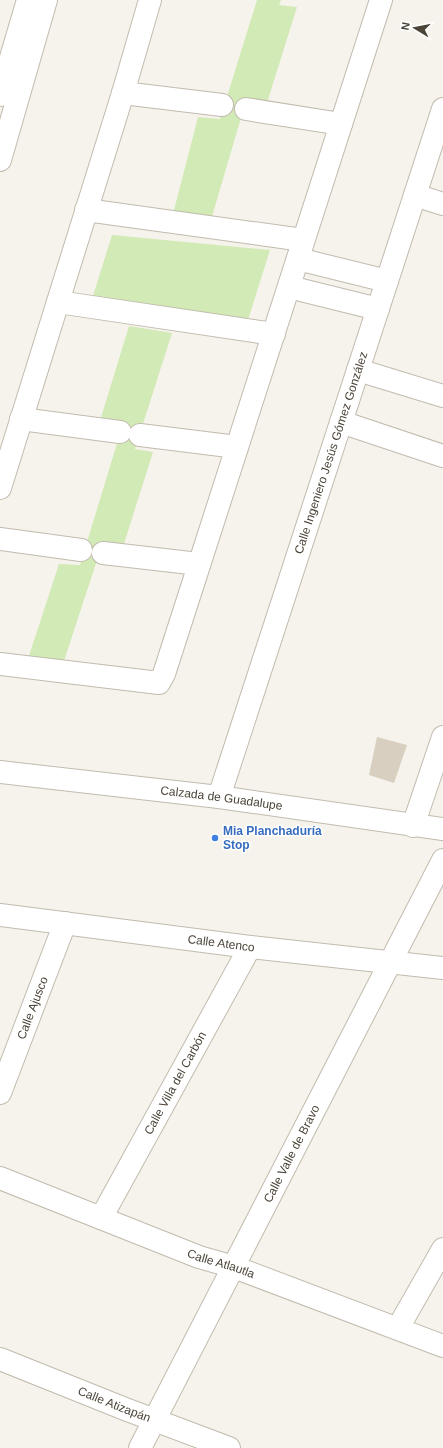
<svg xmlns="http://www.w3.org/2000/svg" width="443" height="1448" viewBox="0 0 443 1448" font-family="Helvetica,sans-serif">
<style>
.green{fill:#d2eab5}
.building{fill:#d8cfc1}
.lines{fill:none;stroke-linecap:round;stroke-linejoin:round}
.minor-casing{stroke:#c2bbae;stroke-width:24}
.minor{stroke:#fff;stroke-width:22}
.shop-dot{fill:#3f7fe0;stroke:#fff;stroke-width:1.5}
.labels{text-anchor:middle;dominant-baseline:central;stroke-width:3;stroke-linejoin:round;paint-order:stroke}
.street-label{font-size:12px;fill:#4b4439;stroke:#fff}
.shop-label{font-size:12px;font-weight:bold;fill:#366cbe;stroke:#fff;text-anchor:start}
</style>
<rect width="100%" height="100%" fill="#f6f3ec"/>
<!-- green -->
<g class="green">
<path d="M257 0H281L279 5 297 7 266 106 245 104 211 220 173 214 198 117 220 119Z"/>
<path d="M112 235 270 250 248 320 92 299Z"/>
<path d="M129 326 172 333 135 449 153 452 122 550 101 548 63 664 27 662 59 564 80 565 122 427 99 424Z"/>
</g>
<!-- building -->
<path class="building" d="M377 737 407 745 394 783 369 775Z"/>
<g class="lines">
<defs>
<g id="minor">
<path d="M123 93 222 105"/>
<path d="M0 95 28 0"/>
<path d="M246 109 341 124"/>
<path d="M0 160 46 0"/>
<path d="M415 195 443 204"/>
<path d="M86 210 303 240"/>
<path d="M298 259 387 281"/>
<path d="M289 287 378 309"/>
<path d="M58 302 274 334"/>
<path d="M358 370 443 396"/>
<path d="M21 419 120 432"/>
<path d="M341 422 443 456"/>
<path d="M140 435 237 447"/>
<path d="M0 488 123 93 150 0"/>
<path d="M0 539 81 550"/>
<path d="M103 553 199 564"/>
<path d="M0 664 159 683 164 674 381 0"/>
<path id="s1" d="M0 772 219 797 443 829"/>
<path id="s2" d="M219 797 443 109"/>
<path d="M413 826 443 737"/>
<path id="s3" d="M0 915 250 947 443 968"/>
<path id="s4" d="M0 1093 65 923"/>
<path id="s5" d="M0 1178 199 1257 234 1267 443 1346"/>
<path id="s6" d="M101 1218 250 947"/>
<path d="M398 1328 443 1249"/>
<path id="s7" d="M0 1359 125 1409 229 1448"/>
<path id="s8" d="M140 1448 443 860"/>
</g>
</defs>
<!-- minor casing -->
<use href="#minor" class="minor-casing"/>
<!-- minor -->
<use href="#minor" class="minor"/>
</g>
<!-- markers -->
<circle class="shop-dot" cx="215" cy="838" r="4"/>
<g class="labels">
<!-- street labels -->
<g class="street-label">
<text stroke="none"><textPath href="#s2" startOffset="362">Calle Ingeniero Jesús Gómez González</textPath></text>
<text stroke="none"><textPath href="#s1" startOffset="223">Calzada de Guadalupe</textPath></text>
<text stroke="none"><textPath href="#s3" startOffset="223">Calle Atenco</textPath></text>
<text stroke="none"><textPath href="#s4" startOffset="91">Calle Ajusco</textPath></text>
<text stroke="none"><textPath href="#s6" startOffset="154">Calle Villa del Carbón</textPath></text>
<text stroke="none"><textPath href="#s8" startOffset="331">Calle Valle de Bravo</textPath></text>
<text stroke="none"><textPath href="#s5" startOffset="237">Calle Atlautla</textPath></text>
<text stroke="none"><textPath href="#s7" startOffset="123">Calle Atizapán</textPath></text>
</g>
<!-- shop labels -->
<g class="shop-label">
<text x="223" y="831">Mia Planchaduría<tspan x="223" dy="14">Stop</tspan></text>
</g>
</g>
<!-- north arrow -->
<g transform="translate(415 28) rotate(280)" stroke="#ffffff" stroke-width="3" paint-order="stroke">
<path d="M0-3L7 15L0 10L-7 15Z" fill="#4b4439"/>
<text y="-6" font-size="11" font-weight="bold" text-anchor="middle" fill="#4b4439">N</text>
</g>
</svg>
